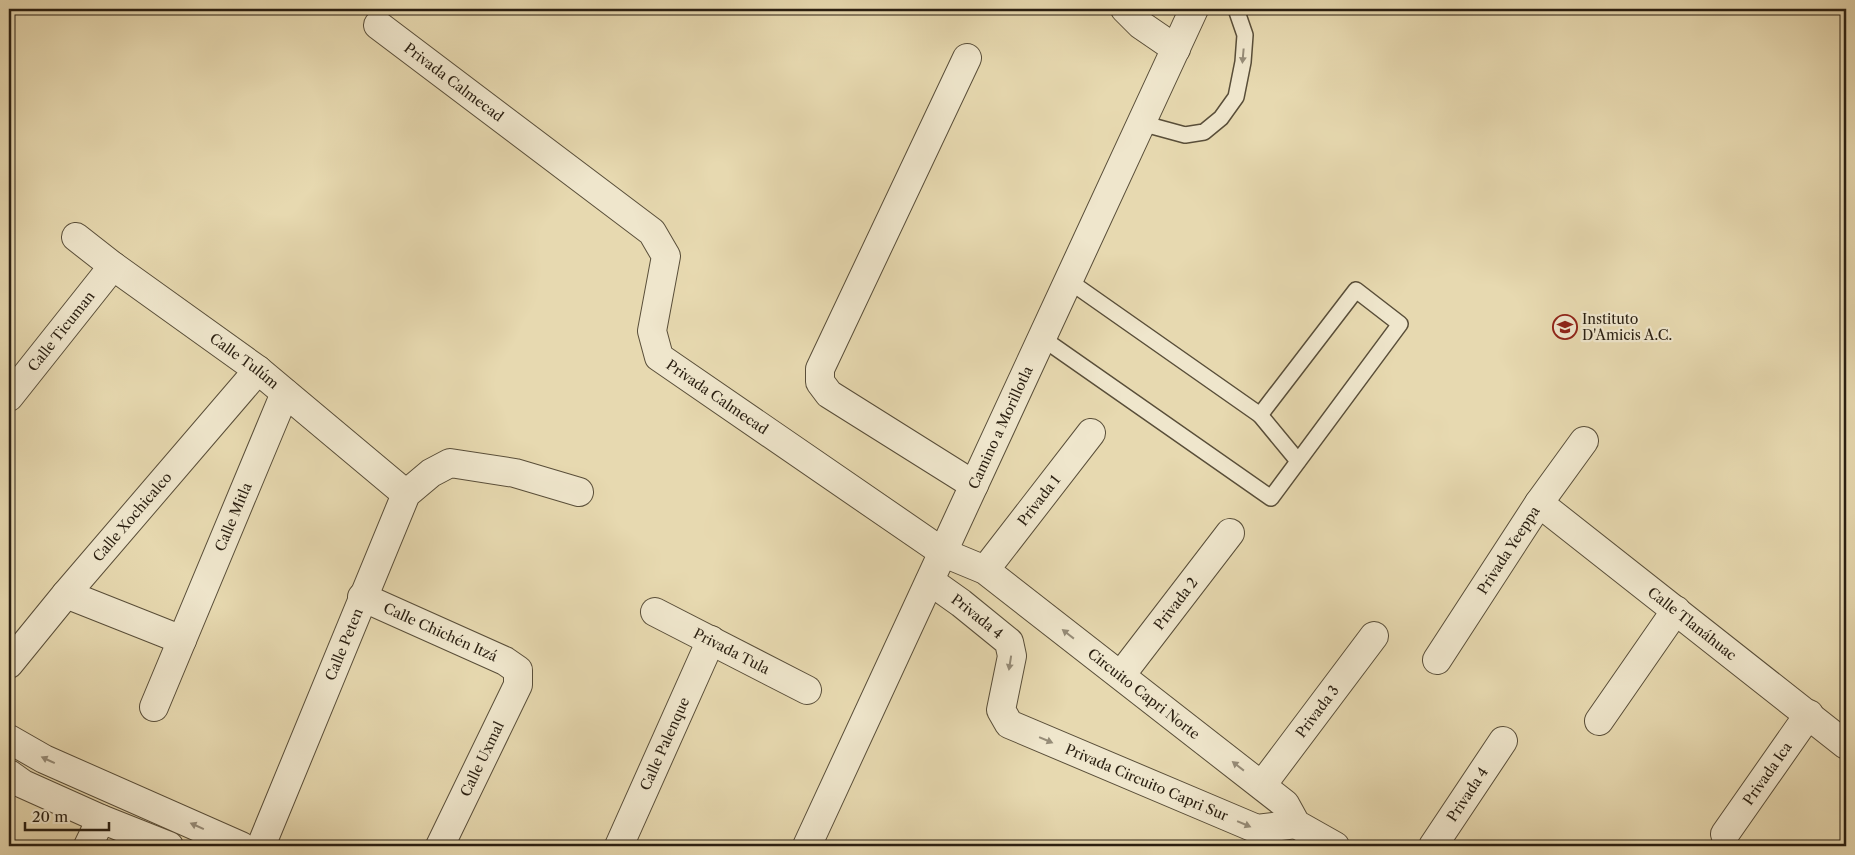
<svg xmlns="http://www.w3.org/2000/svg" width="1855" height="855" viewBox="0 0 1855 855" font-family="'Libre Caslon Text',serif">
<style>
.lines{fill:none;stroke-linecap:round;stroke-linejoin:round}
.service-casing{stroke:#594e39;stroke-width:18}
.minor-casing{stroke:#594e39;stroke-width:30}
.service{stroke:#efe6cc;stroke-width:15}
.minor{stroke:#efe6cc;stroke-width:28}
.oneway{fill:#968c78}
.labels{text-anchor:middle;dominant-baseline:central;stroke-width:4.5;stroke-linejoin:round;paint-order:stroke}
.street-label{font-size:14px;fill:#2a1f11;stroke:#efe6cc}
.poi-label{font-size:14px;fill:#2a1f11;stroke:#efe6cc;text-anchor:start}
</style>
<rect width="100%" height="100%" fill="#e7d9b0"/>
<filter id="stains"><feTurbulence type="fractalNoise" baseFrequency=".004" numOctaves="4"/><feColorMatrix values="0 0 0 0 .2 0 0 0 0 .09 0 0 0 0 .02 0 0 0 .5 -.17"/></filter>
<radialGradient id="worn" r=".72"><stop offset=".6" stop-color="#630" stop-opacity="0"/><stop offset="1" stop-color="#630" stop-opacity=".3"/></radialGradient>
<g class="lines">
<defs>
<g id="service">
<path d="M1141 123 1185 135 1204 132 1221 118 1236 97 1243 62 1245 35 1236 9"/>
<path d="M1042 338 1271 498 1400 324 1356 290 1260 415 1069 281"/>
<path d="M1260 415 1298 461"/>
</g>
<g id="minor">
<path d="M1125 9 1141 25 1176 49"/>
<path id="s1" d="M378 25 652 232 666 256 652 331 659 357 944 553 985 570 1285 804 1296 824 1335 846"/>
<path d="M967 58 820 369V382L829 394 974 485"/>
<path id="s2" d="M76 237 113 266 258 370 406 494"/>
<path id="s3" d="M9 397 113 266"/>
<path id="s4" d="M1539 503 1846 745"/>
<path id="s5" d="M985 570 1091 433"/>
<path id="s6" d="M930 581 961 603 1009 642 1012 656 1001 710 1009 724 1257 829 1296 824"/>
<path d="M66 594 182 640"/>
<path id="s7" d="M362 597 505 661 518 670V685L440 846"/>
<path id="s8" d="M655 612 807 690"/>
<path id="s9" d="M1437 660 1539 503 1584 441"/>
<path id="s10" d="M9 664 66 594 258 370"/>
<path id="s11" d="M1121 675 1230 533"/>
<path id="s12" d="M154 707 285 393"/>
<path d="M1599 721 1676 610"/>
<path d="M9 739 44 759 241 846"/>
<path d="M9 774 23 784 101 819 169 846"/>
<path id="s13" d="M1262 785 1374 636"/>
<path id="s14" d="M1725 834 1809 714"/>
<path d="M88 846 101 819"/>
<path id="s15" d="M261 846 406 494 431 473 450 463 515 473 579 492"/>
<path id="s16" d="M619 846 711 640"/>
<path id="s17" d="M807 846 1194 9"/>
<path id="s18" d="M1433 846 1503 741"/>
</g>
</defs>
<!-- service casing -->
<use href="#service" class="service-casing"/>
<!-- minor casing -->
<use href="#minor" class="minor-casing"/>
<!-- service -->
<use href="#service" class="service"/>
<!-- minor -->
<use href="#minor" class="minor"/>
</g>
<!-- one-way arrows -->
<defs><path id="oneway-solid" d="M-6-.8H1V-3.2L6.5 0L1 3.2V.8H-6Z" transform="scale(1.25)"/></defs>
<g class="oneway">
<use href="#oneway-solid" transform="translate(1243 56) rotate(95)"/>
<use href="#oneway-solid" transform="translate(1068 634) rotate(-142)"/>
<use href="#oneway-solid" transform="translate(1010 663) rotate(99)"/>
<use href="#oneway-solid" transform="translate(1046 740) rotate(23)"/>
<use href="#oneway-solid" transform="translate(48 760) rotate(-155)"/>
<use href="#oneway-solid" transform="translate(1238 766) rotate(-142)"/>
<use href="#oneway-solid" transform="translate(1244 824) rotate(23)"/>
<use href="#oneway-solid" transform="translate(197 826) rotate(-156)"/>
</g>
<!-- icons -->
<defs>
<symbol id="school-ring" viewBox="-11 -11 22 22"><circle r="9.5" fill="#efe6cc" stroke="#8f2418" stroke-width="1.5"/><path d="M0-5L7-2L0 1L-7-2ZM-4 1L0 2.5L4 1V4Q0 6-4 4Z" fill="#8f2418"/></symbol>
</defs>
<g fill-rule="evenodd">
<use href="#school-ring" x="1551" y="313" width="28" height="28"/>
</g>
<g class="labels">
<!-- street labels -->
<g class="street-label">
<text stroke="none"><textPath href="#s1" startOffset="95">Privada Calmecad</textPath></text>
<text stroke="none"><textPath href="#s3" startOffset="84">Calle Ticuman</textPath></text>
<text stroke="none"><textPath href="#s2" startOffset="209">Calle Tulúm</textPath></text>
<text stroke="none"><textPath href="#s1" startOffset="545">Privada Calmecad</textPath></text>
<text stroke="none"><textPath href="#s17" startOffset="461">Camino a Morillotla</textPath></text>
<text stroke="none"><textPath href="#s5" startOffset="88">Privada 1</textPath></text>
<text stroke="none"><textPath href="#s10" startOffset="192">Calle Xochicalco</textPath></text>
<text stroke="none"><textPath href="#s12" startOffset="206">Calle Mitla</textPath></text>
<text stroke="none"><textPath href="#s9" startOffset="131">Privada Yeeppa</textPath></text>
<text stroke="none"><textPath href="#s11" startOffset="90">Privada 2</textPath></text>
<text stroke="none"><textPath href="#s6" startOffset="59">Privada 4</textPath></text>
<text stroke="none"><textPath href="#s4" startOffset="195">Calle Tlanáhuac</textPath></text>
<text stroke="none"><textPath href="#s7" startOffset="86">Calle Chichén Itzá</textPath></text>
<text stroke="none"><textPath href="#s15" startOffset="218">Calle Peten</textPath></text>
<text stroke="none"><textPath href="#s8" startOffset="86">Privada Tula</textPath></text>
<text stroke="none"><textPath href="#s1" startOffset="1066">Circuito Capri Norte</textPath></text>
<text stroke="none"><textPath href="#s13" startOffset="92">Privada 3</textPath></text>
<text stroke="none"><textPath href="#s16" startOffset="112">Calle Palenque</textPath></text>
<text transform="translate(482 759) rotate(-64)">Calle Uxmal</text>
<text stroke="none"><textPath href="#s14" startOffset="74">Privada Ica</textPath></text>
<text stroke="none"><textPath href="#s6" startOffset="335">Privada Circuito Capri Sur</textPath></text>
<text stroke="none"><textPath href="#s18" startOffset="62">Privada 4</textPath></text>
</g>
<!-- poi labels -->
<g class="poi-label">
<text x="1582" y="319">Instituto<tspan x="1582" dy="16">D'Amicis A.C.</tspan></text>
</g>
</g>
<!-- margin -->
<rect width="1855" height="855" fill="none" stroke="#e7d9b0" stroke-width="30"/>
<rect x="10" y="10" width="1835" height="835" fill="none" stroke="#2a1f11" stroke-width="2.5"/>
<rect x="15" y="15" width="1825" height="825" fill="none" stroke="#2a1f11"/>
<!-- scale -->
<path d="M25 822v8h84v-8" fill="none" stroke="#2a1f11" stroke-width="2.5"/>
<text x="32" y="822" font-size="15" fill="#2a1f11" stroke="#efe6cc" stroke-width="4" paint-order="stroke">20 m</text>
<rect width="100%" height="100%" filter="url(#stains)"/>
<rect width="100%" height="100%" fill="url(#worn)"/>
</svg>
